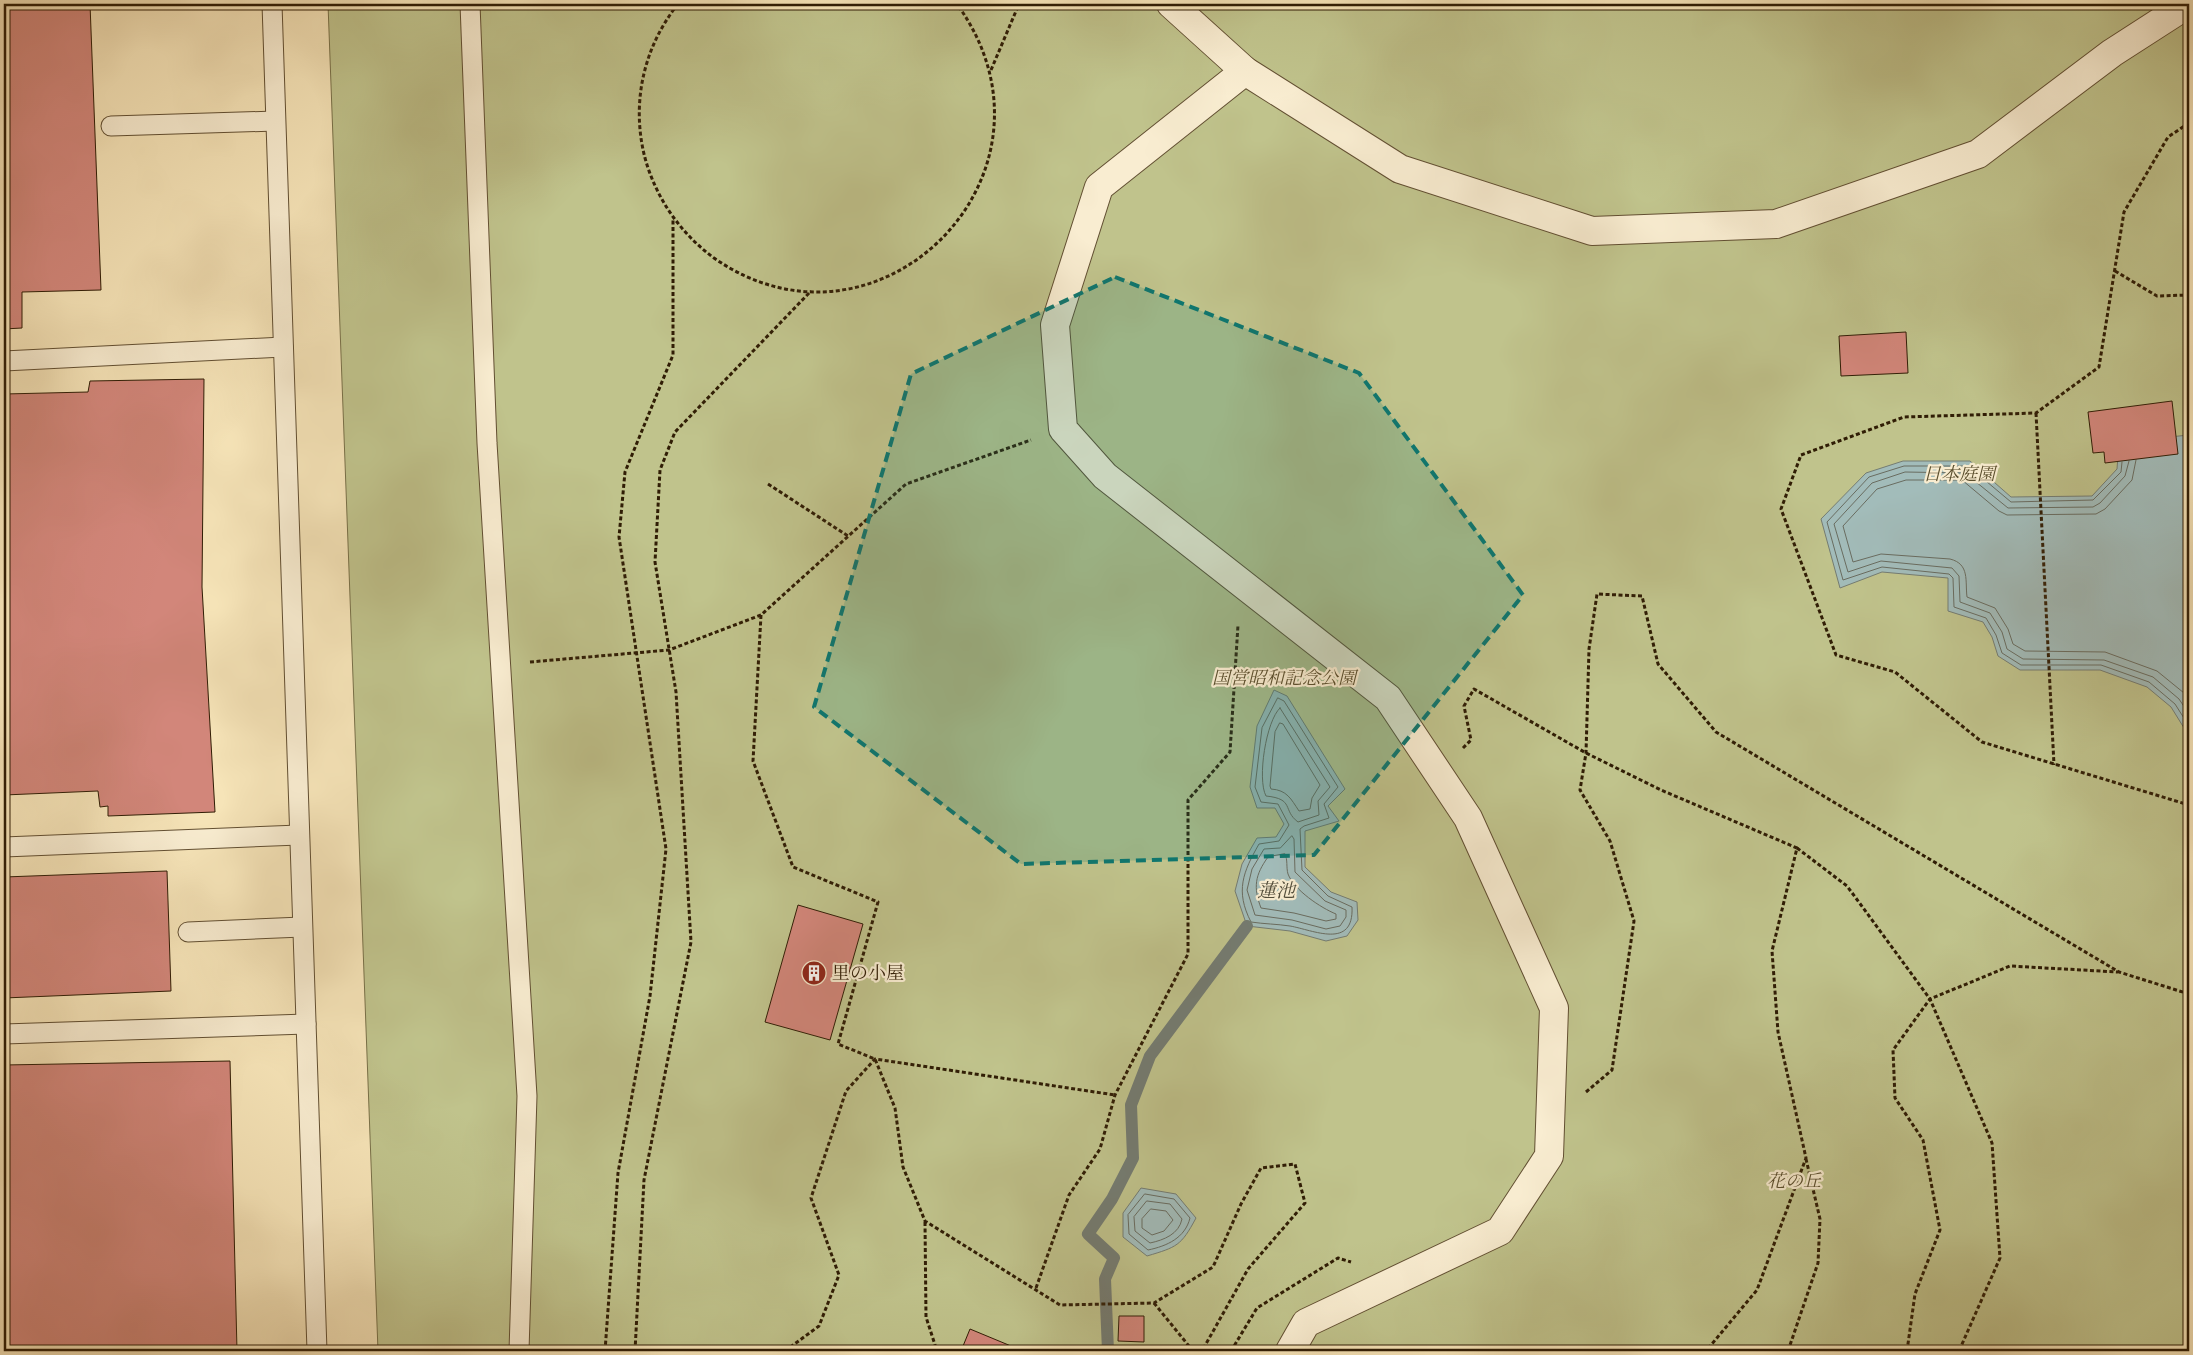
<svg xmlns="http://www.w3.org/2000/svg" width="2193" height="1355" viewBox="0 0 2193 1355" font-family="Cardo,'Noto Serif JP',serif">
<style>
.green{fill:#c0c38c;stroke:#787048}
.water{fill:#a2bcba;stroke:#747c72}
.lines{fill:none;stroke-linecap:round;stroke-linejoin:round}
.shore{stroke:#696c60;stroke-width:1}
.stream{stroke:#747c72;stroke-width:12}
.building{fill:#d2867a;stroke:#301d05}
.lane-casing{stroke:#624f32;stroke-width:21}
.street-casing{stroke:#624f32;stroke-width:30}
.path{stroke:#301d05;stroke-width:3;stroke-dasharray:4 2.5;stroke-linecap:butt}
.lane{stroke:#f9edd1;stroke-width:19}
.street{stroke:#f9edd1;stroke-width:28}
.marked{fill:#0f766e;fill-opacity:0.2;stroke:#0f766e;stroke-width:4;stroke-dasharray:10 6;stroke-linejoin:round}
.labels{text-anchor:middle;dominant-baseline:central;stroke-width:4.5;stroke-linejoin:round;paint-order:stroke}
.park-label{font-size:18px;font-style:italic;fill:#5b4f2e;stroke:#f9edd1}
.poi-label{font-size:18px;fill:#301d05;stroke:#f9edd1;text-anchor:start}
.water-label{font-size:19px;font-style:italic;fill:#524d3b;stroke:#f9edd1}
</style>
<rect width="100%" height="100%" fill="#f6e4b8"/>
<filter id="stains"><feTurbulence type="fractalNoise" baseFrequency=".004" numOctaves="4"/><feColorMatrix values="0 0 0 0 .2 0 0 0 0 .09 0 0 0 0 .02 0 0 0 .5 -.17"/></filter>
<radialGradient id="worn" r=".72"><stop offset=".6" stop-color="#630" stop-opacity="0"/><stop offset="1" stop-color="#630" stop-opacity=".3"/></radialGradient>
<!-- green -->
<path class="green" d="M328 4H2189V1351H378Z"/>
<!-- water -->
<g class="water">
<path d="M2189 435V736L2171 707 2147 687 2100 670H2020L1998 656 1992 637 1983 622 1948 611V578L1882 572 1840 588 1821 519 1866 473 1903 461H1970L2011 497 2092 496 2117 469 2119 442Z"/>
<path d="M1274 690 1287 696 1345 789 1328 806 1339 821 1305 831V867L1331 892 1357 902 1358 920 1347 936 1326 941 1290 931 1247 926 1235 891 1242 864 1257 838 1276 837 1284 824 1275 808H1257L1250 787 1257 726Z"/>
<path d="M1141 1188 1176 1194 1196 1218C1181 1246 1177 1247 1147 1256L1123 1237V1213Z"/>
</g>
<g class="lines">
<!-- shore -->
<g class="shore">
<path d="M2136 460 2132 480 2105 509 2096 514 2007 515 1999 511 1962 480H1906L1877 489 1843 526 1853 562 1881 554 1950 559C1970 564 1965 581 1967 597L1995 608 2008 629 2013 644 2025 651 2105 652 2157 671 2184 693 2189 700"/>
<path d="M2129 461 2125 476 2100 503 2093 507 2008 508 1965 473 1905 472 1872 483 1834 524 1848 572 1881 561 1952 568 1959 576 1960 602 1990 613 2002 632 2007 649 2023 659 2104 660 2153 677 2179 699 2189 714"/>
<path d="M2122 462 2121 472 2093 500 2011 502 1968 466H1904L1869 477 1827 522 1843 580 1882 567 1949 574 1953 578 1954 607 1986 618 1996 635 2002 653 2021 665H2101L2149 682 2175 704 2189 726"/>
<path d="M1278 698 1284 701 1338 787 1324 804 1329 818 1304 826 1300 829 1302 870 1328 896 1352 907C1354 950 1313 930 1290 926 1277 924 1264 924 1251 922 1235 891 1243 872 1259 844L1279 841 1289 825 1278 804 1261 802 1255 787 1262 728Z"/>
<path d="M1280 708 1330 787 1318 801 1319 815 1298 822C1282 810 1295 799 1266 796 1257 779 1266 721 1280 708Z"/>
<path d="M1280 723 1283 724 1320 785 1312 798 1310 809 1299 811C1291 799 1287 790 1271 789L1270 786 1275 732Z"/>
<path d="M1292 836 1294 839 1295 872 1325 901 1346 910V917L1340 926 1326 929 1292 920 1255 915 1247 890 1252 869 1264 849 1280 848Z"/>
<path d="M1285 854C1288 860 1286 867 1288 874 1294 890 1321 908 1336 914V919L1326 921 1294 913 1261 908C1253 887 1255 875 1268 857Z"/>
<path d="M1145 1194 1174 1199 1190 1218C1185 1238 1167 1246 1148 1250L1129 1234 1128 1215Z"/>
<path d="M1147 1201 1170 1204 1182 1219C1179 1234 1164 1240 1150 1243L1135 1231 1134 1217Z"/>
<path d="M1151 1209 1166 1211 1173 1220 1164 1231 1152 1235 1142 1228V1219Z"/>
</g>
<!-- stream -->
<path class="stream" d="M1108 1351 1105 1279 1114 1258 1088 1234 1112 1199 1133 1158 1131 1105 1150 1056 1247 926"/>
</g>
<!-- building -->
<g class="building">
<path d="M4 4H90L101 290 22 292V328L4 329Z"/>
<path d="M1906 332 1908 373 1841 376 1839 336Z"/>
<path d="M204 379 202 587 215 812 108 816V806L100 807 98 791 4 795V394L88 392 90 381Z"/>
<path d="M2172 401 2178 454 2105 463 2104 452 2093 453 2088 412Z"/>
<path d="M167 871 171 991 4 998V877Z"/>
<path d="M798 905 863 924 830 1040 765 1022Z"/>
<path d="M230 1061 237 1351H4V1065Z"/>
<path d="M1119 1316H1144V1342L1118 1341Z"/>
<path d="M970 1329 1023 1351H961Z"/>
</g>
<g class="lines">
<defs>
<g id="lane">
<path d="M272 4 317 1351"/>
<path d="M470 4 487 443 527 1096 519 1351"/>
<path d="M111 126 275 121"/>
<path d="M4 361 283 347"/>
<path d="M4 847 299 835"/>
<path d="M188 932 302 927"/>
<path d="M4 1034 306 1024"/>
</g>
<g id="street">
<path d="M1171 4 1245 71 1400 169 1592 231 1776 224 1978 154 2112 53 2188 4"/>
<path d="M1245 71 1099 187 1055 325 1063 429 1105 476 1388 698 1468 818 1554 1008 1549 1156 1500 1231 1306 1323 1290 1351"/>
</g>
</defs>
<!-- lane casing -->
<use href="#lane" class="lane-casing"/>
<!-- street casing -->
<use href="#street" class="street-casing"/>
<!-- path -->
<g class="path">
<path d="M678 4C643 48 631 104 645 158 656 198 680 233 714 258 878 373 1079 173 957 4"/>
<path d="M991 70 1019 4"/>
<path d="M2189 123 2168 137 2124 212 2099 367 2036 413 1904 417 1801 455 1781 509 1836 655 1895 672 1982 742 2189 805"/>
<path d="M2115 271 2157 296 2189 295"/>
<path d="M2036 413 2054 765"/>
<path d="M768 484 848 536"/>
<path d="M761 615 753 761 793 867 878 902 838 1044 875 1059 895 1108 903 1167 925 1221 1060 1305 1154 1303 1213 1267 1241 1204 1261 1168 1295 1164 1305 1203 1248 1269 1202 1351"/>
<path d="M530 662 669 650 761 615 906 484 1031 440"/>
<path d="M1463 748 1471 740 1464 706 1474 689 1586 753 1661 790 1797 848 1772 951 1778 1032 1806 1158 1757 1290 1706 1351"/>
<path d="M1797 848 1847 886 1930 999 1992 1143 2000 1258 1959 1351"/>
<path d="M1586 1092 1612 1070 1634 921 1610 841 1580 790 1586 753 1589 649 1597 594 1642 596 1658 664 1716 732 2119 972 2189 994"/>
<path d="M925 1222 926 1317 937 1351"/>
<path d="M1036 1288 1069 1195 1100 1149 1115 1095 1188 954V800L1230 752 1238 625"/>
<path d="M1154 1303 1193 1351"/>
<path d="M605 1351 618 1173 650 996 666 849 619 537 625 472 673 355V218"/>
<path d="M635 1351 644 1180 691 942 676 692 655 562 660 470 675 432 811 291"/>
<path d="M785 1351 819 1326 839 1275 811 1198 846 1091 875 1059 1115 1095"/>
<path d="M1231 1351 1257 1308 1338 1258 1351 1262"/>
<path d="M1788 1351 1818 1263 1820 1219 1806 1159"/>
<path d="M1907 1351 1915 1294 1940 1230 1923 1140 1895 1098 1893 1050 1930 999 2010 966 2118 972"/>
</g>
<!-- lane -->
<use href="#lane" class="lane"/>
<!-- street -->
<use href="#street" class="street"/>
</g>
<!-- marked area -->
<path class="marked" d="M1115 277 1359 373 1523 595 1314 855 1021 864 814 707 911 374Z"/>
<!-- icons -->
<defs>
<symbol id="building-disc" viewBox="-11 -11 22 22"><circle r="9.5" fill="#8f2418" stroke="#f9edd1"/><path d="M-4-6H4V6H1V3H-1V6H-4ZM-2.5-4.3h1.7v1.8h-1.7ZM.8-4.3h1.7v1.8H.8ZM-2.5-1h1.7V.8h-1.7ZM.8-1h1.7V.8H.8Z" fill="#fff"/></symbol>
</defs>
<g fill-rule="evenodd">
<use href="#building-disc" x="800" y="959" width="28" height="28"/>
</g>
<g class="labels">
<!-- park labels -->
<g class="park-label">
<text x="1959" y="474">日本庭園</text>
<text x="1284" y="678">国営昭和記念公園</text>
<text x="1794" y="1181">花の丘</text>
</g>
<!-- poi labels -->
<g class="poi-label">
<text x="832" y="973">里の小屋</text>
</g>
<!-- water labels -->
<g class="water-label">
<text x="1276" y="891">蓮池</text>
</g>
</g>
<!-- margin -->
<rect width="2193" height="1355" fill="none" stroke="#f6e4b8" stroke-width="20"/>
<rect x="5" y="5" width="2183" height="1345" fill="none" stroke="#301d05" stroke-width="2.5"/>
<rect x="10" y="10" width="2173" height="1335" fill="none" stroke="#301d05"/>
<rect width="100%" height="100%" filter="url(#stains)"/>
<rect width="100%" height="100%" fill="url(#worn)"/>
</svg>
